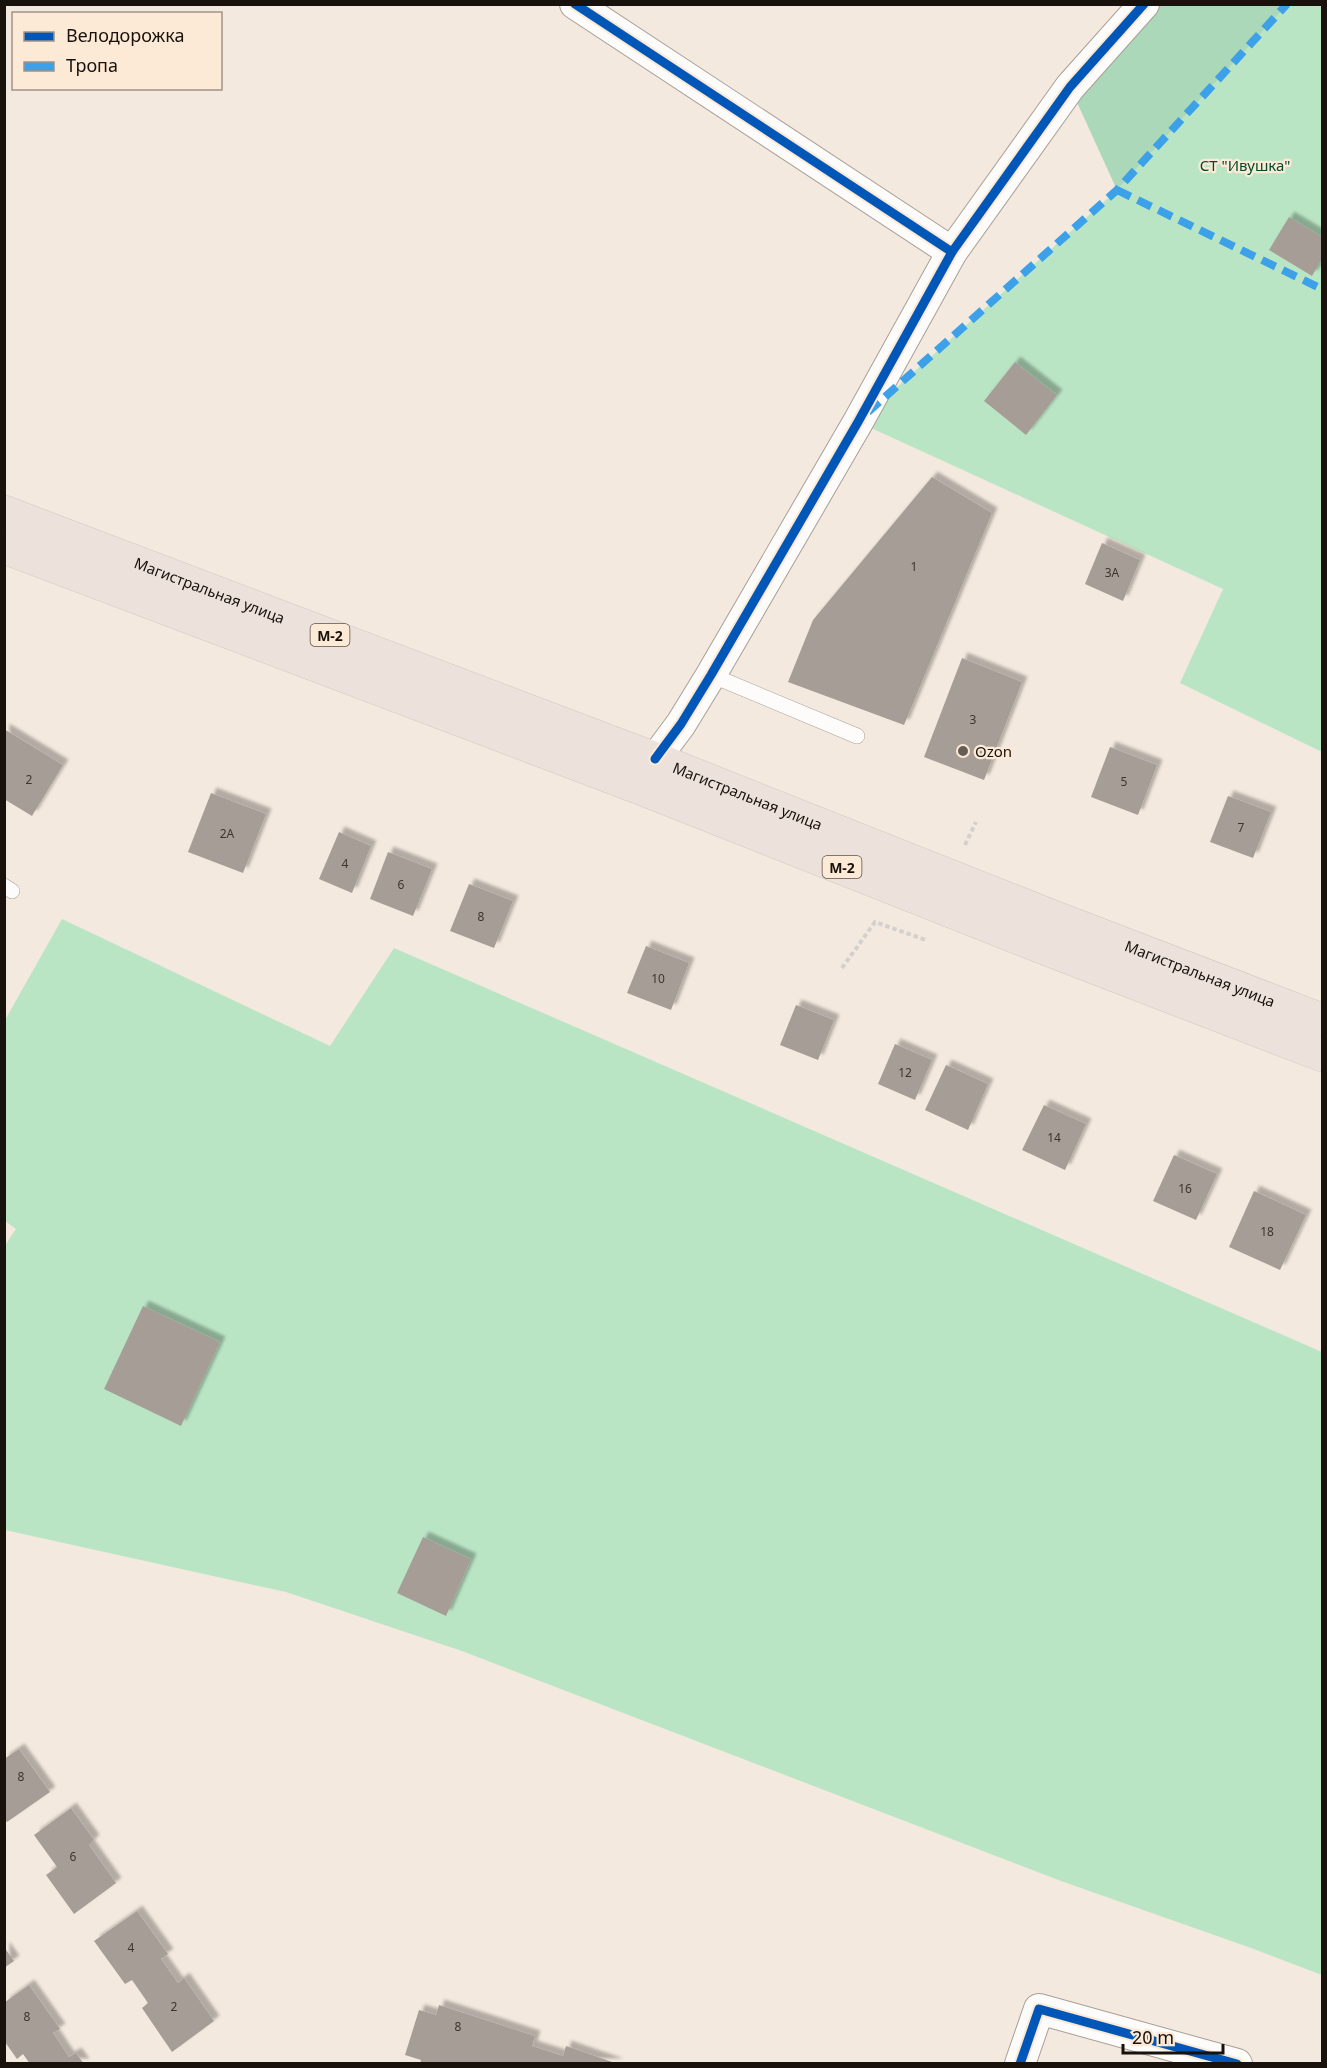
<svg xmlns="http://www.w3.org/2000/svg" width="1327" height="2068" viewBox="0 0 1327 2068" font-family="'Noto Sans',sans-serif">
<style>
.green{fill:#bae5c5}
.forest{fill:#abd8b8}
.building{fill:#a69e96;filter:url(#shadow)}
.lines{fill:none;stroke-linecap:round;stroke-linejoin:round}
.lane-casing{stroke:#a89f97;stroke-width:16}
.street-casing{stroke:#a89f97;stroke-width:32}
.highway-casing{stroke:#cdc8c2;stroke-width:34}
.path{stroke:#d4d0ce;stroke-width:4;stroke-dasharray:4.5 3;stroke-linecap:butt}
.lane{stroke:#fdfcfa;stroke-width:15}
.street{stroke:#fdfcfa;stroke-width:30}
.highway{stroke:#ece2db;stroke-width:33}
.quiet{stroke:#3da1e9;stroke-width:8;stroke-dasharray:15 8;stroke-linecap:butt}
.cycleway-casing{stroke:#fce9d6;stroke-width:13}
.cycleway{stroke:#0057b8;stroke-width:9}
.poi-dot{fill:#665d56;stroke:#fce9d6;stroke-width:2}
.labels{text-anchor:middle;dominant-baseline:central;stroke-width:4.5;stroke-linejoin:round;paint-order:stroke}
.number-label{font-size:12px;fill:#3c352e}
.shield{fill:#fce9d6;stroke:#5d5249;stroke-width:1.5}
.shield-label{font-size:14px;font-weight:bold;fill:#19120c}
.park-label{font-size:15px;fill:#004b2c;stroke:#fce9d6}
.street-label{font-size:15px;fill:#19120c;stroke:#fce9d6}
.poi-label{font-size:15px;fill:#19120c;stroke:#fce9d6;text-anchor:start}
</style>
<defs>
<filter id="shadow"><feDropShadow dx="5.5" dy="-5.5" stdDeviation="1.5" flood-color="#0004"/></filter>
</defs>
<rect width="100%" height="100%" fill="#f4e9de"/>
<!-- green -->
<g class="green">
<path d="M1287 5H1322V752L1180 683 1223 589 858 422 1117 190Z"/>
<path d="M62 919 330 1046 394 948 1322 1352V1975L1251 1948 1061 1881 462 1651 286 1592 5 1530 4 1247 16 1229 5 1221V1020Z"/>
</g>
<!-- forest -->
<path class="forest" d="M1144 5H1287L1117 190 1070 87Z"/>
<!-- building -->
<g class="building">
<path d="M1289 217 1322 237V259L1312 276 1269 250Z"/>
<path d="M1015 362 1057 395 1026 435 984 401Z"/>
<path d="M932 477 992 513 904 725 788 682 813 620Z"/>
<path d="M1102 543 1140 560 1123 601 1085 584Z"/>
<path d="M962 658 1022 682 984 780 924 757Z"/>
<path d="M4 729 63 765 32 816 4 799Z"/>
<path d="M1110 747 1157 765 1138 815 1091 797Z"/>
<path d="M211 793 266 814 243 873 188 852Z"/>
<path d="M1228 796 1271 812 1253 858 1210 842Z"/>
<path d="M339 832 371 846 352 893 319 879Z"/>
<path d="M388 852 432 869 413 916 370 899Z"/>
<path d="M469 884 513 901 494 948 450 931Z"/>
<path d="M646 946 689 963 671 1010 627 993Z"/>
<path d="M796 1005 834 1020 818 1060 780 1045Z"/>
<path d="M895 1044 932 1060 915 1100 878 1084Z"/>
<path d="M946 1065 988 1084 968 1130 925 1110Z"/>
<path d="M1044 1105 1086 1124 1065 1170 1022 1150Z"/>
<path d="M1174 1155 1217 1174 1196 1220 1153 1201Z"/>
<path d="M1254 1191 1306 1215 1280 1270 1229 1247Z"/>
<path d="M143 1306 220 1342 181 1426 104 1389Z"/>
<path d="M423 1537 471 1559 446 1616 397 1593Z"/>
<path d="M19 1749 50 1792 7 1822 4 1819V1759Z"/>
<path d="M71 1808 94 1840 89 1845 116 1883 74 1914 46 1875 57 1867 34 1835Z"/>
<path d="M137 1911 168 1954 161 1959 178 1983 184 1978 214 2021 172 2052 142 2008 148 2003 132 1980 125 1984 94 1941Z"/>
<path d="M4 1947 14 1961 4 1968Z"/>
<path d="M29 1985 60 2029 53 2033 69 2057 76 2053 84 2064H30L23 2054 17 2059 5 2042V2002Z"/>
<path d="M439 2005 535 2036 532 2046 563 2056 566 2046 618 2064H420L421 2060 405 2055 419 2010 436 2015Z"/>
</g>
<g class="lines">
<defs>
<g id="lane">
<path d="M711 675 857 736"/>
<path d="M4 886 12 891"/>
</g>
<g id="street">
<path d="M575 4 952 252"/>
<path d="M655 759 681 724 711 675 858 422 952 252 1070 87 1144 4"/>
<path d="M1020 2064 1039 2009 1237 2064"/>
</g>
<g id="highway">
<path id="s1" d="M4 512 655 759 1051 916 1322 1020"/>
<path d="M4 547 643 789 1039 946 1322 1055"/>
</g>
</defs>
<!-- lane casing -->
<use href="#lane" class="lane-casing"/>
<!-- street casing -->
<use href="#street" class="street-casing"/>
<!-- highway casing -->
<use href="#highway" class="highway-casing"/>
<!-- path -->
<g class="path">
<path d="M965 845 976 822"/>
<path d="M842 968 875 922 926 940V938"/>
</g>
<!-- lane -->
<use href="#lane" class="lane"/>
<!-- street -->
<use href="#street" class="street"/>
<!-- highway -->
<use href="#highway" class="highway"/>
<!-- quiet -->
<g class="quiet">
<path d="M1117 190 1322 289"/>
<path d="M868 412 1117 190 1287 4"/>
</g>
<defs>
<g id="cycleway">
<path d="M575 4 952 252"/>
<path d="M655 759 681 724 711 675 858 422 952 252 1070 87 1144 4"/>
<path d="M1020 2064 1039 2009 1237 2064"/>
</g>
</defs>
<!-- cycleway casing -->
<use href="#cycleway" class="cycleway-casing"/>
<!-- cycleway -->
<use href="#cycleway" class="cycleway"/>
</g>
<!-- markers -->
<circle class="poi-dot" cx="963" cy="751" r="6"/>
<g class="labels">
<!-- number labels -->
<g class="number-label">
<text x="914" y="566">1</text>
<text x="1112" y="572">3А</text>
<text x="973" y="719">3</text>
<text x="29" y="779">2</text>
<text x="1124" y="781">5</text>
<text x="1241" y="827">7</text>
<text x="227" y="833">2А</text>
<text x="345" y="863">4</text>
<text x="401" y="884">6</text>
<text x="481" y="916">8</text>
<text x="658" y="978">10</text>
<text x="905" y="1072">12</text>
<text x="1054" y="1137">14</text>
<text x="1185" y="1188">16</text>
<text x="1267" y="1231">18</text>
<text x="21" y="1776">8</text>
<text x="73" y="1856">6</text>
<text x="131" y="1947">4</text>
<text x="174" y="2006">2</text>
<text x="27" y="2016">8</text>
<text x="458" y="2026">8</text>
</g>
<!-- shield labels -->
<g class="shield">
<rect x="310.5" y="624" width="39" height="22" rx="4.5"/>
<rect x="822.5" y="856" width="39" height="22" rx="4.5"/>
</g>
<g class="shield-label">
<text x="330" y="635">М-2</text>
<text x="842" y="867">М-2</text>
</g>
<!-- park labels -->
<g class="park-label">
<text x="1245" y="165">СТ "Ивушка"</text>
</g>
<!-- street labels -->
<g class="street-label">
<text stroke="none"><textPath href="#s1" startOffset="220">Магистральная улица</textPath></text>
<text stroke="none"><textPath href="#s1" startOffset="796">Магистральная улица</textPath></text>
<text stroke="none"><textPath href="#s1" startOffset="1282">Магистральная улица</textPath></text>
</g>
<!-- poi labels -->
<g class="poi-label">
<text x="975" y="751">Ozon</text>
</g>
</g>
<!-- border -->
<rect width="1327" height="2068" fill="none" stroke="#19120c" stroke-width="12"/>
<!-- legend -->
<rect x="12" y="12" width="210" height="78" fill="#fce9d6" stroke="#a19385" stroke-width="1.5"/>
<rect x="24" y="32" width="30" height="9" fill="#0057b8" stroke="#a19385" stroke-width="1.5"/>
<text x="66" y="42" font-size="18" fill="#19120c">Велодорожка</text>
<rect x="24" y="62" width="30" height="9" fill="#3da1e9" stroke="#a19385" stroke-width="1.5"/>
<text x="66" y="72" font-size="18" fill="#19120c">Тропа</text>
<!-- scale -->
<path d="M1123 2044v9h100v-9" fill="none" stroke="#19120c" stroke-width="3"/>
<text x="1132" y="2044" font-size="18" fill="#19120c" stroke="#fce9d6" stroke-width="4.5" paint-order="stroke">20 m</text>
</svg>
